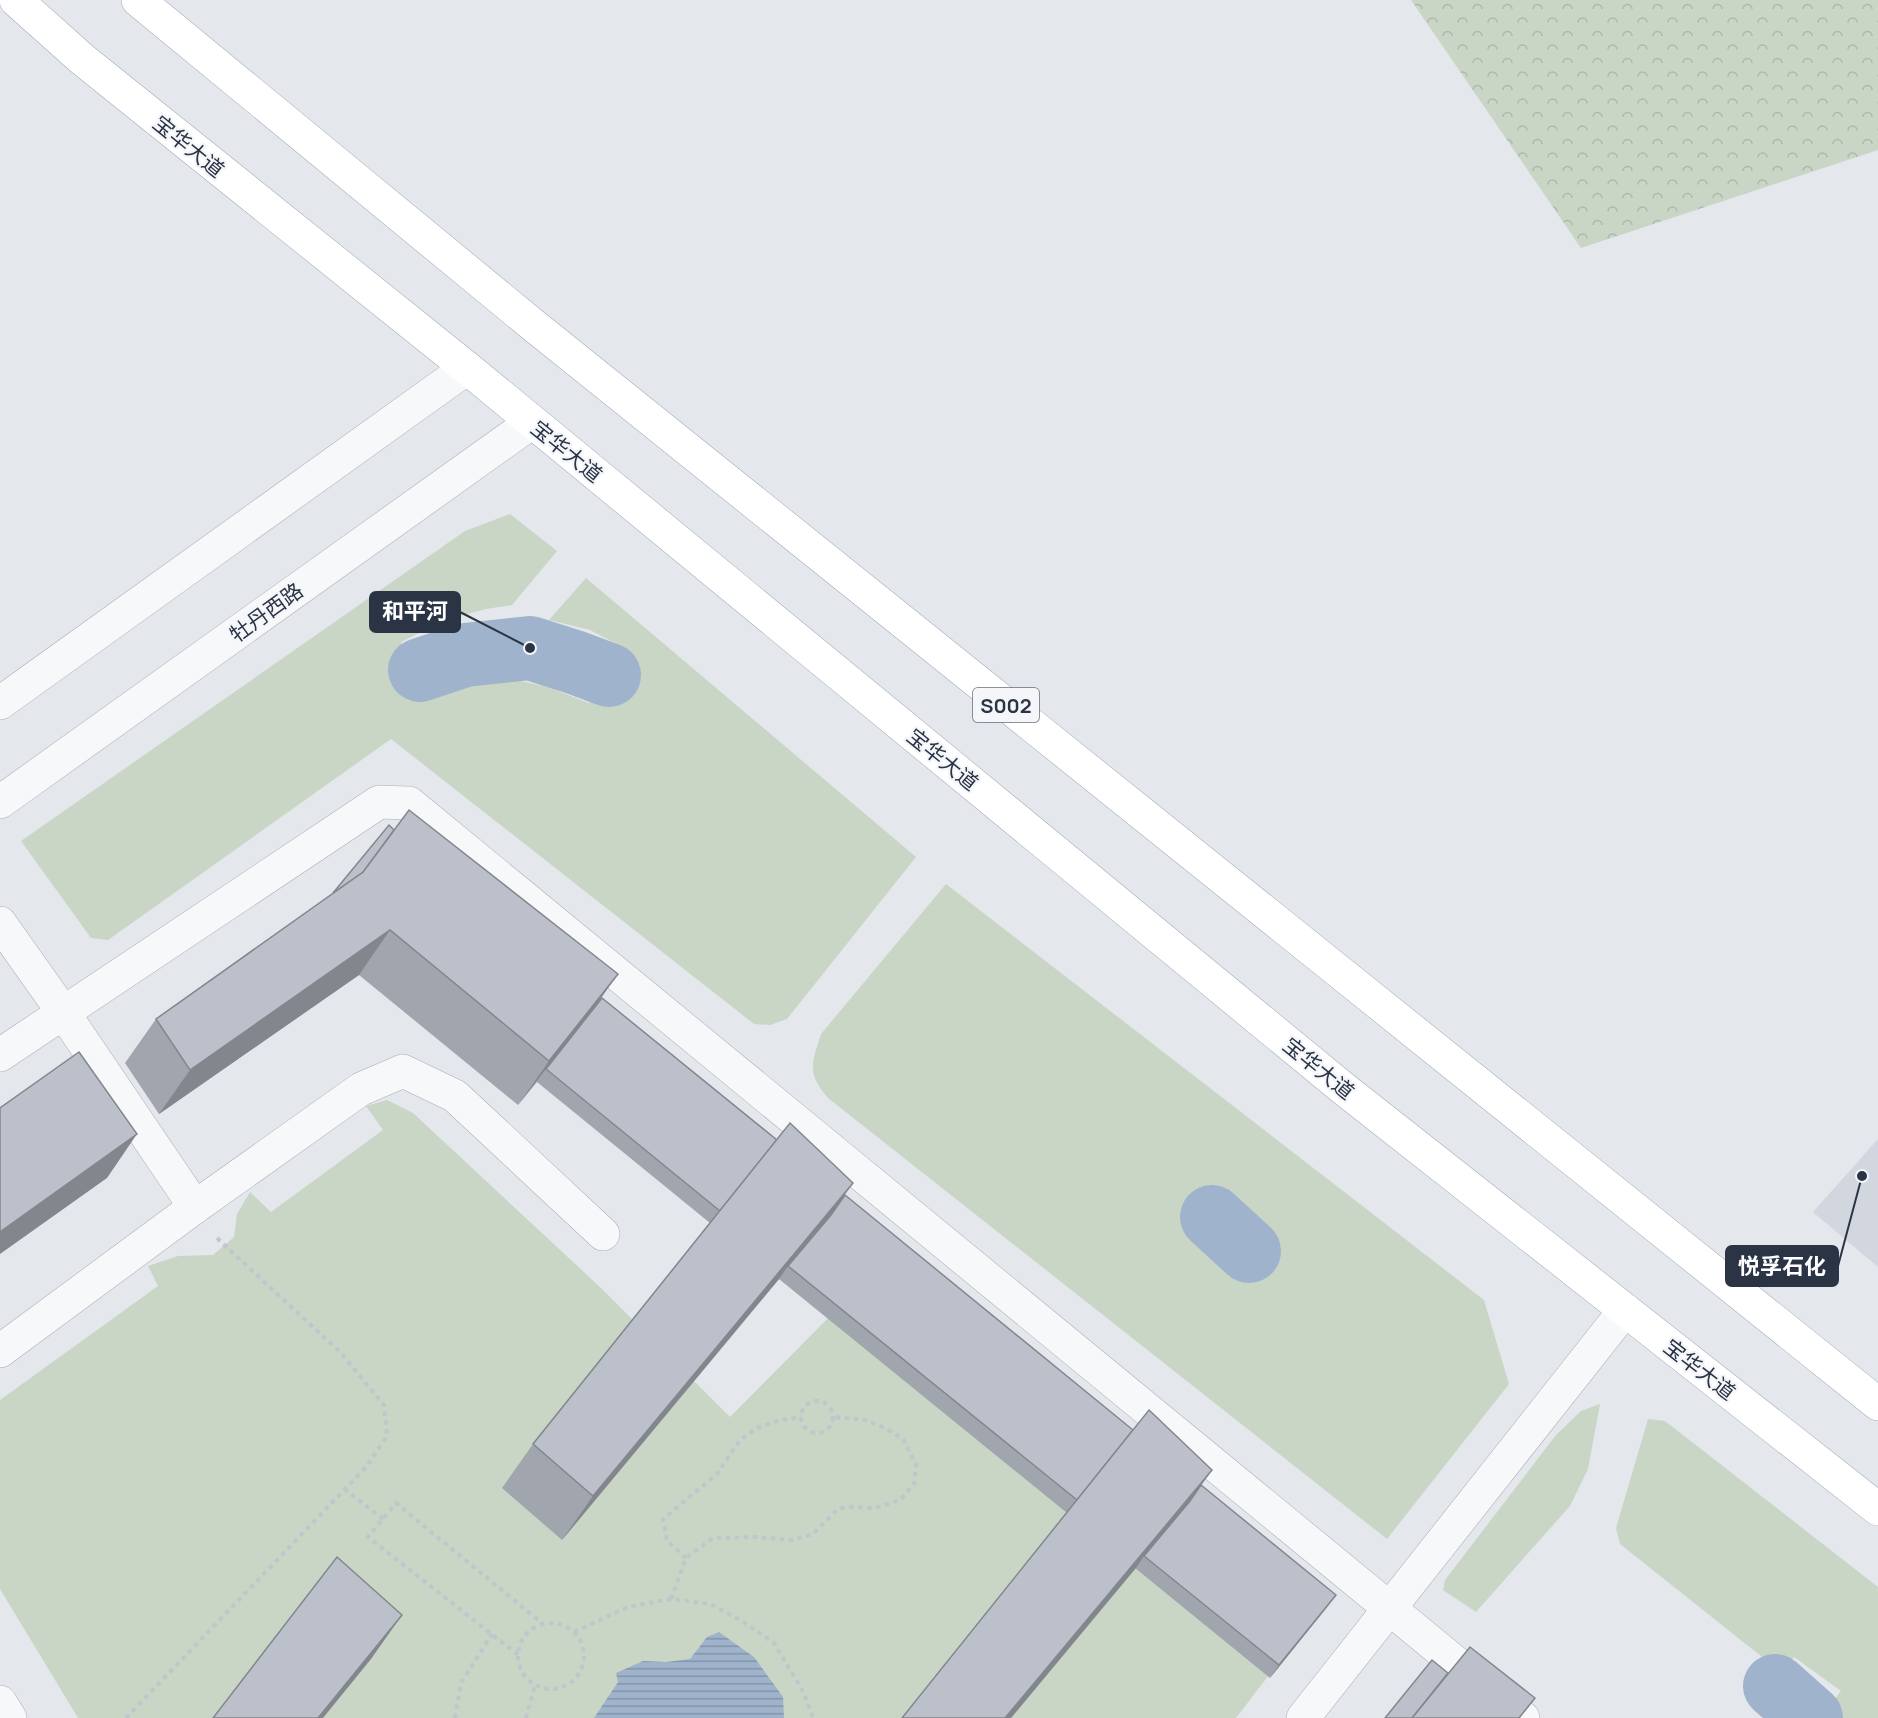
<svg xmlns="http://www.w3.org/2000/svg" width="1878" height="1718" viewBox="0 0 1878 1718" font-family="Manrope,'Noto Sans SC',sans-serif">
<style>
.built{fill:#d2d6de}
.grass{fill:#c9d6c5}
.forest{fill:url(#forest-crowns)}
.water{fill:url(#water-rules)}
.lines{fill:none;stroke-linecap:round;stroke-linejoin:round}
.river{stroke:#9fb4cc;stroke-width:64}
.minor-casing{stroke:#a9aeb7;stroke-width:34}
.major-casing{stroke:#a3abb8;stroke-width:34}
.path{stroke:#c2c5cb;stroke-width:4;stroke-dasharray:4.5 4.5;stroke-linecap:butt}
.minor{stroke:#f7f8fa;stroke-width:33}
.major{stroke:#fff;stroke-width:33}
.wall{fill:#a1a5ae}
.shaded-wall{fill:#83868d}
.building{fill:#bbc0ca;stroke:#83868d;stroke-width:1.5}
.labels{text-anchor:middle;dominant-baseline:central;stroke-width:4.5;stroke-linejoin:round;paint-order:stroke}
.shield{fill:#f4f6f9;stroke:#676e7b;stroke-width:1.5}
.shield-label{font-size:20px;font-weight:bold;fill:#2b3445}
.street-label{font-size:21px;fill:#2b3445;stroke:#f4f6f9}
.leader{fill:none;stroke:#2b3445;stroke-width:2}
.callout-dot{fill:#2b3445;stroke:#f4f6f9;stroke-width:2}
.callout{fill:#2b3445;stroke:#2b3445;stroke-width:2}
.callout-label{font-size:22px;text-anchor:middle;font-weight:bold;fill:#fff}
</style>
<defs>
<pattern id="forest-crowns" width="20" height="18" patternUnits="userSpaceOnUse" patternTransform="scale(1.5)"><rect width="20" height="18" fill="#c9d6c5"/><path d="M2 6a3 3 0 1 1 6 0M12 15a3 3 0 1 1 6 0" fill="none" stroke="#adb8ab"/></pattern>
<pattern id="water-rules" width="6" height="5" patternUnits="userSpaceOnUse" patternTransform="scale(1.5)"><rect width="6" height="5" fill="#9fb4cc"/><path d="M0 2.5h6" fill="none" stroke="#8293a7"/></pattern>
</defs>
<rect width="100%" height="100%" fill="#e4e7ec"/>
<!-- built -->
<path class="built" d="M1878 1139V1267L1813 1212Z"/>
<!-- grass -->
<g class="grass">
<path d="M510 514 557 551 512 605 486 609 445 620 401 642 435 692 469 679H512L548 687 589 703 630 651 590 630 549 620 586 578 916 857 787 1019 770 1025 754 1024 391 739 108 940 91 938 21 841 465 531Z"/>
<path d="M946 884 1484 1300 1509 1384 1387 1539 828 1098C806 1073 812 1063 821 1034Z"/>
<path d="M387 1100 413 1113 601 1288 730 1417 835 1311 1272 1671 1236 1718H78L0 1589V1400L158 1286 148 1266 178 1256 213 1255 234 1237 237 1214 250 1192 271 1212 383 1130 366 1106Z"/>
<path d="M1600 1404 1588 1469 1570 1506 1476 1612 1443 1590 1445 1580 1556 1435 1581 1411Z"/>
<path d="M1648 1419 1665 1421 1878 1587V1718H1829L1823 1714 1841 1691 1794 1657 1781 1672 1620 1544 1616 1528Z"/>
</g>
<!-- forest -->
<path class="forest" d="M1411 0H1878V150L1581 248Z"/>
<!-- water -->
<path class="water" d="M719 1632 754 1657 783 1697 784 1718H594L618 1682 616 1673 643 1661 666 1662 690 1659 707 1637Z"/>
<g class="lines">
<!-- river -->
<g class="river">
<path d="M420 670 465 655 530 648 574 662 609 675"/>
<path d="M1212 1217 1249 1251"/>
<path d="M1775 1686 1811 1718"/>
</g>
<defs>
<g id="minor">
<path d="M0 703 467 368"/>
<path d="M0 802 532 422"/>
<path d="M0 923 63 1012 195 1207"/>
<path d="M0 1055 379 802 409 803 1523 1718"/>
<path d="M0 1351 195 1207 361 1089 403 1071 455 1096 603 1234"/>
<path d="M0 1702 10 1718"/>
<path d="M1303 1718 1625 1310"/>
</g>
<g id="major">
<path d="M16 0 82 59 467 368 1344 1089 1878 1509"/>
<path d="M138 0 533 325 1878 1404"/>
</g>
</defs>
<!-- minor casing -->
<use href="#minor" class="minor-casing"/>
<!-- major casing -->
<use href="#major" class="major-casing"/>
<!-- path -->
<g class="path">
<circle cx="817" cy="1417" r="16"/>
<path d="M344 1489 383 1519"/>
<path d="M686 1558 667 1541 663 1519 717 1474 740 1440 757 1428 780 1420 801 1417"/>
<path d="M671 1599 686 1558 713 1538 755 1537 793 1540 813 1534 838 1509 847 1507 875 1508 900 1500 914 1484 916 1465 903 1439 885 1428 865 1420 834 1417"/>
<circle cx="551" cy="1656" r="33"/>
<path d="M574 1632 628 1607 671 1599 710 1604 742 1621 774 1643 804 1693 813 1718"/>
<path d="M518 1655 368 1537 396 1503 543 1624"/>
<path d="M126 1718 367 1466 387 1436 384 1405 340 1352 220 1241 215 1235"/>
<path d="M455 1718 461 1683 492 1634"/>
<path d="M526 1718 535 1685"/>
</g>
<!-- minor -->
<use href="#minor" class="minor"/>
<!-- major -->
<use href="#major" class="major"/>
</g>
<!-- wall -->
<path class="wall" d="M333 893 602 998 1133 1430 1212 1470 1201 1485 1327 1607 1270 1678 1135 1568 1011 1718H902L1067 1513 779 1279 562 1540 502 1488 533 1444 710 1223 537 1082 518 1105 359 975 159 1114 125 1063 156 1019Z"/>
<!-- shaded-wall -->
<g class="shaded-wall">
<path d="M390 930 359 975 159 1114 190 1070Z"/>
<path d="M618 974 587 1018 546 1069 518 1105 549 1061Z"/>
<path d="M137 1134 107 1178 0 1254V1232Z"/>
<path d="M853 1183 822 1227 788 1266 779 1279 562 1540 593 1496Z"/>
<path d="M1212 1470 1181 1514 1144 1556 1136 1568 1011 1718H1005Z"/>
<path d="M1336 1595 1327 1607 1270 1678 1279 1665Z"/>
<path d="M402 1615 371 1659 323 1718H318Z"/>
</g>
<!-- building -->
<g class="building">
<path d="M409 810 618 974 549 1061 390 930 190 1070 156 1019 363 872Z"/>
<path d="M389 825 394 830 363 872 333 893Z"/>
<path d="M602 998 777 1140 720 1211 546 1069Z"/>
<path d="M79 1052 137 1134 0 1232V1108Z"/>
<path d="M790 1123 853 1183 593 1496 533 1444Z"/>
<path d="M845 1195 1133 1430 1077 1500 788 1266 831 1215Z"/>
<path d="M1149 1410 1212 1470 1005 1718H902Z"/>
<path d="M1201 1485 1336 1595 1279 1665 1144 1556 1190 1501Z"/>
<path d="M337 1557 402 1615 318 1718H213Z"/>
<path d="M1470 1647 1535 1698 1519 1718H1412Z"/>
<path d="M1432 1660 1448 1673 1412 1718H1385Z"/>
</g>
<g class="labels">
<!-- shield labels -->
<rect class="shield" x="973" y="688" width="66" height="34" rx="4.5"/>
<g class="shield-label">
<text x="1006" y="705">S002</text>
</g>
<!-- street labels -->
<g class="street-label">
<text transform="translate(189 146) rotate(39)">宝华大道</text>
<text transform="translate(567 451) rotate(39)">宝华大道</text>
<text transform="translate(266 612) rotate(-36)">牡丹西路</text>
<text transform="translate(943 759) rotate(39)">宝华大道</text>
<text transform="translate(1319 1068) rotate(39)">宝华大道</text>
<text transform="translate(1700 1369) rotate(38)">宝华大道</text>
</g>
</g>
<!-- callouts -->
<path class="leader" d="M530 648L460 612M1862 1176L1838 1266"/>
<g class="callout-dot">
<circle cx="530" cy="648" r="6"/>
<circle cx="1862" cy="1176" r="6"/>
</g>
<g class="callout">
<rect x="370" y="592" width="90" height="40" rx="6"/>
<rect x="1726" y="1246" width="112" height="40" rx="6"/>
</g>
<g class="callout-label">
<text x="415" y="619">和平河</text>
<text x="1782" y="1274">悦孚石化</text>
</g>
</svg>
